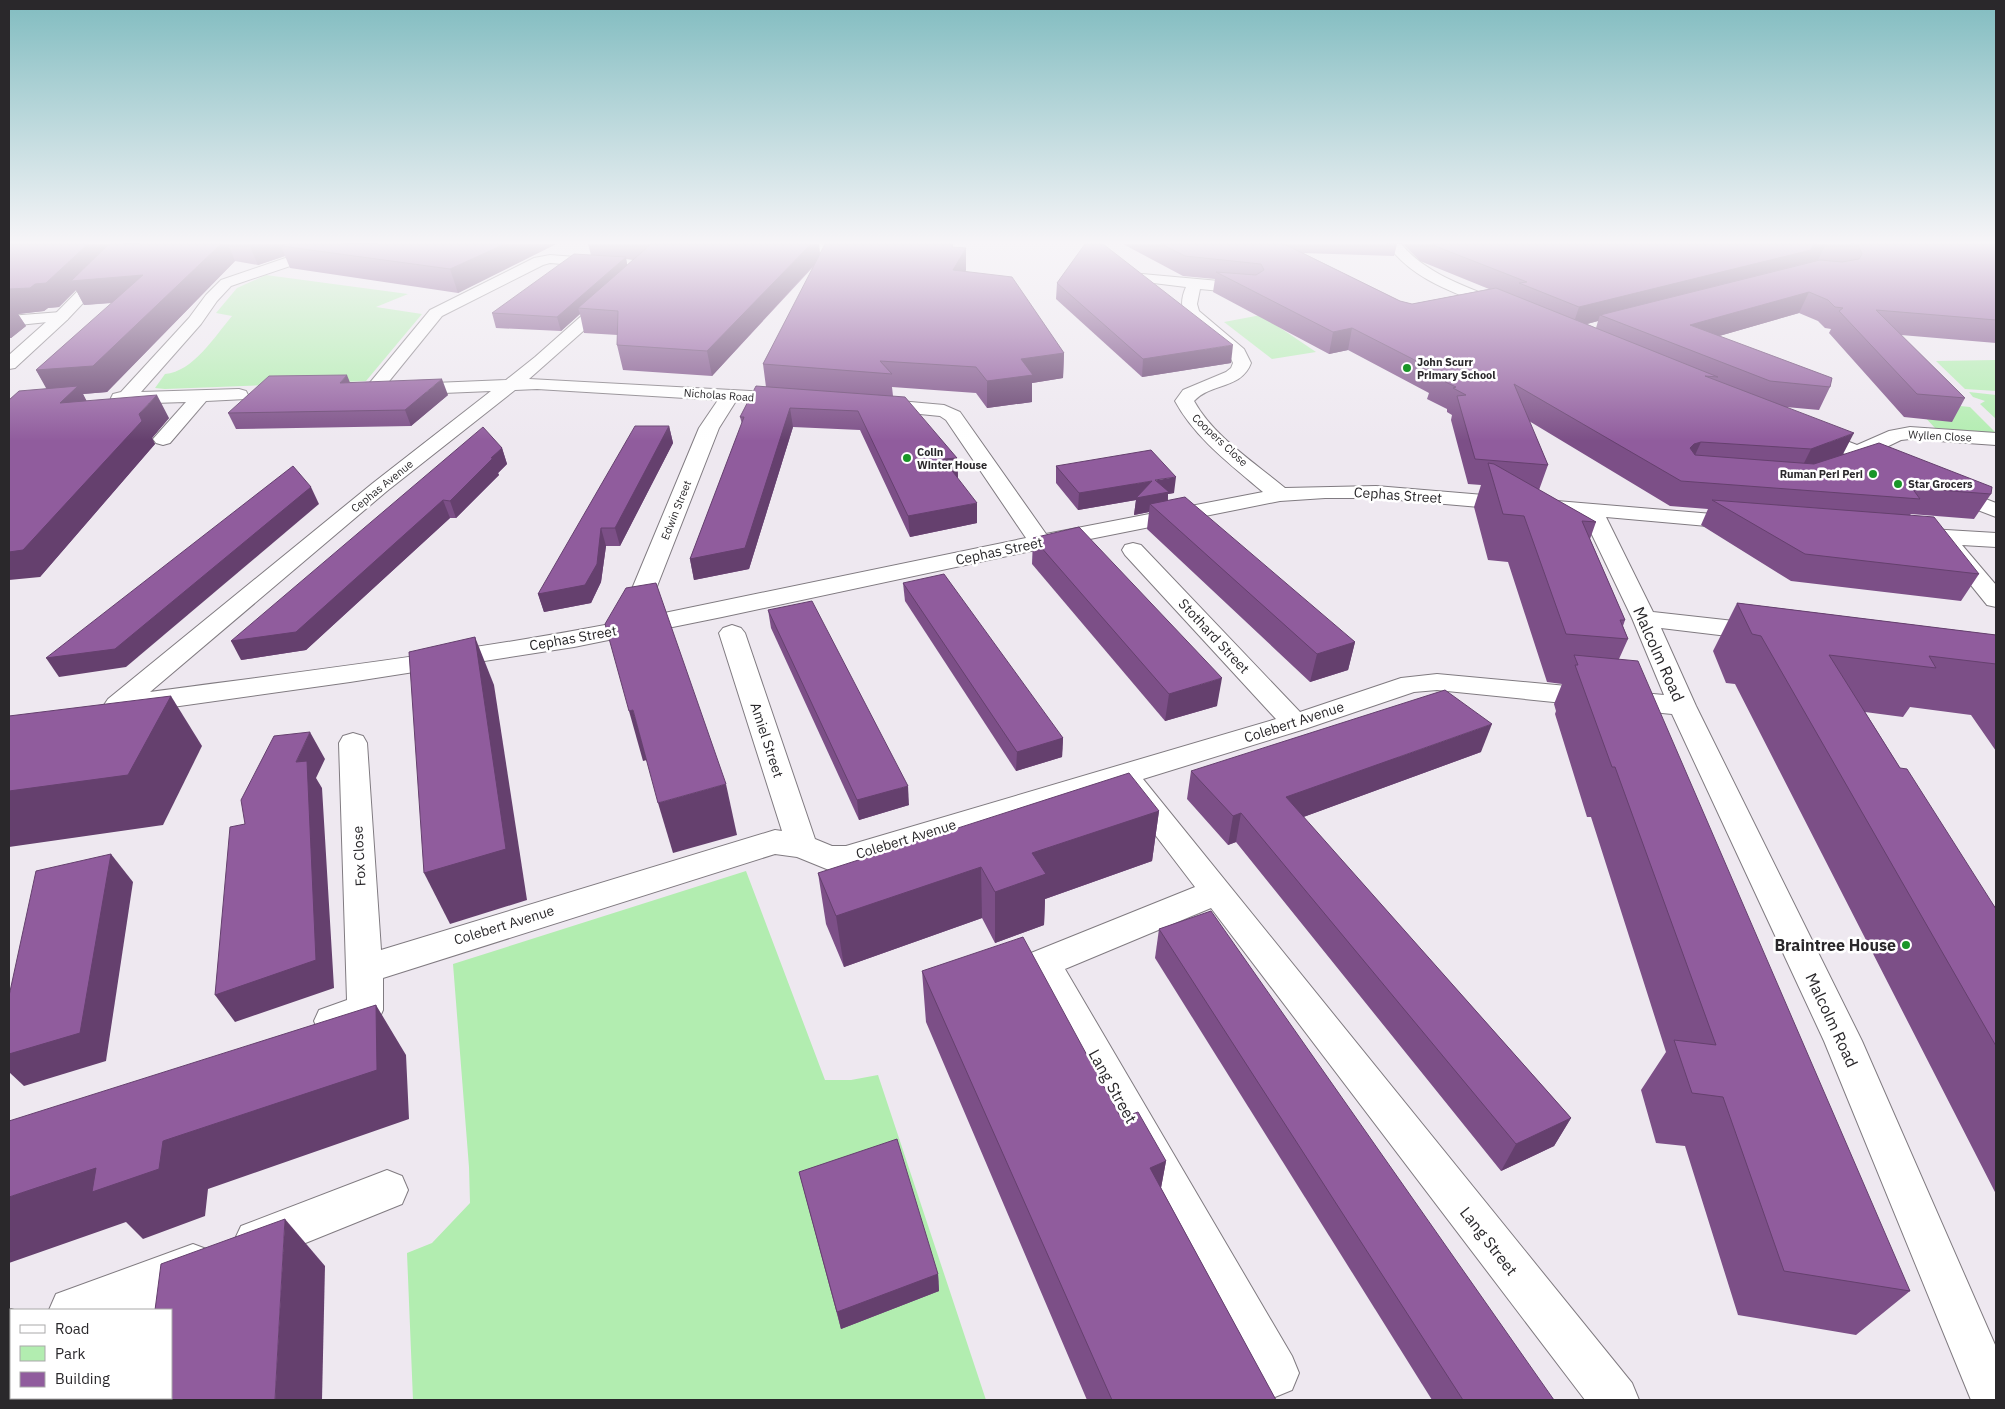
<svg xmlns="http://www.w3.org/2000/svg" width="2005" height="1409" viewBox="0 0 2005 1409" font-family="'IBM Plex Sans',sans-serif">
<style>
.green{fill:#b2edb0}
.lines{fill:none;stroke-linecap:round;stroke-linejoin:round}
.minor-casing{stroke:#807b81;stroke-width:2}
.major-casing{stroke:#807b81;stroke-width:2}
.minor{fill:#fff;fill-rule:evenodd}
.major{fill:#fff;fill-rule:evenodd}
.wall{fill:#7c4f87;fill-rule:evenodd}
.shaded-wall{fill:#65406e}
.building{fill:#905c9d;stroke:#65406e}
.poi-dot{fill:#1a9628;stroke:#fff;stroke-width:2}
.labels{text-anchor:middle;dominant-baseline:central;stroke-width:5;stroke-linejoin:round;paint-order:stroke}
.far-poi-label{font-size:11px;font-weight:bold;fill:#2a282b;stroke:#fff;text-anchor:start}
.far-street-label{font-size:11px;fill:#2a282b;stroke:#fff}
.street-label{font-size:14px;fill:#2a282b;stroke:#fff}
.near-street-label{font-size:16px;fill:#2a282b;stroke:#fff}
.near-poi-label{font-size:16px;font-weight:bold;fill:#2a282b;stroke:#fff;text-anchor:end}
</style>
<rect width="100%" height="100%" fill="#eee8f0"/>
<!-- green -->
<g class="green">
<path d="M266 275 408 294 376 307 422 314 366 381 165 389 155 388 165 374C193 372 215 336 232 316L216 313 237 288Z"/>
<path d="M1261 315 1316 352 1272 359 1224 322Z"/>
<path d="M1996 360V391L1965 389 1936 361Z"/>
<path d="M1969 392 1996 395V419L1980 404 1985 401 1973 397Z"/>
<path d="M1920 402 1970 407 1996 433 1935 428 1923 415Z"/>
<path d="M746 871 825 1080H851L878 1075 986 1400H413L407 1253 432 1243 470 1203 469 1167 453 964Z"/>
</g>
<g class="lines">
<defs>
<g id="minor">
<path d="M347 244H377L370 248 314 258 231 286 217 301 201 324 141 392 239 389 246 391 248 395 246 399 206 401 170 443 163 445 156 443 153 439 186 402 120 404 113 402 111 398 113 394 121 392 189 318 206 295 221 280 306 251Z"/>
<path d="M1387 244H1401C1428 276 1471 288 1509 304L1511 307 1509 310H1497C1457 293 1413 281 1387 244Z"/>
<path d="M550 255 601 259 606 260 608 263 606 266 601 267 550 263 543 265 442 316 386 385 506 380 535 357 604 296H616L618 299 616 302 529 379 787 393 794 395 796 399 794 403 787 405 736 401 719 428 645 617 1026 538 946 420 940 416 870 409 868 405 870 401 877 399 944 405 960 412 1046 534 1263 492C1231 465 1195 438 1175 401L1183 390 1226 372 1231 368 1233 363C1222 333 1167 329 1186 287L1137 281 1135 278 1137 275 1142 274 1252 284 1257 286 1260 289 1257 292 1252 294 1200 289 1197 304 1199 311 1244 349 1251 363C1242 389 1210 383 1194 401 1214 437 1254 462 1285 488L1376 486 1749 517 1752 522 1749 527 1741 529 1606 517 1653 612 1761 624 1770 627 1774 632 1770 637 1761 640 1661 628 1696 706 1862 1041 1996 1347V1400H1971L1824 1041 1672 714 1437 690 1414 692 1305 729 1143 779 1632 1383 1639 1400H1585L1211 908 1065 969 1292 1356 1299 1373 1292 1390 1275 1397 1258 1390 1025 963 1031 953 1195 887 1124 794 1121 786 846 870H829L797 857 775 854 383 978V1010L378 1021 332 1037 319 1032 314 1021 319 1010 347 1000 339 743 343 736 353 733 363 736 367 743 381 950 775 830 782 831 719 633 723 628 732 625 741 628 745 633 815 839 832 846H846L1276 719 1125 555 1122 550 1125 545 1133 543 1141 545 1300 712 1401 678 1437 674 1664 695 1632 618 1583 516 1376 498H1325L1280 501 1040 549 722 617 574 647 350 682 137 712C127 709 119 714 108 711L104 705 108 699 373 483 491 391 372 396 366 395 363 391 430 310 534 258ZM537 389 718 400 699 428 619 620 621 622C465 652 307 671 150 692L387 491 515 390Z"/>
<path d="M61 312 67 314 69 317 67 320 9 326V316Z"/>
<path d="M1910 427 1996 433V445L1910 439 1901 440 1874 453 1896 462 1899 466 1896 470 1889 472 1806 438 1803 434 1806 430 1813 428 1857 445 1889 431Z"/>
<path d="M1949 485 1996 503V517L1941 496 1938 491 1941 486Z"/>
<path d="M1913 528 1996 533V547L1962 545 1996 585V607L1987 605 1945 553 1942 548 1945 544 1905 540 1902 535 1905 530Z"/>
<path d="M387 1170 402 1176 408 1190 402 1204 256 1263 241 1256 234 1241 241 1226Z"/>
<path d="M193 1244 209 1250 215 1266 209 1282 163 1299 162 1310H49L56 1294Z"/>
<path d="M11 1309 14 1310H11V1355L9 1356V1310Z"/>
<path d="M103 1398H151L150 1400H102Z"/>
</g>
<path id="major" d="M124 244H139L67 320 15 368 9 369V355L55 314Z"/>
</defs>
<!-- minor casing -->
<use href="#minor" class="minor-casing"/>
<!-- major casing -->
<use href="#major" class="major-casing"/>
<!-- minor -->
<use href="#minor" class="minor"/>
<!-- major -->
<use href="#major" class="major"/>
</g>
<!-- wall -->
<g class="wall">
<path d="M9 244H556L458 293 290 268 285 256 258 265 235 261 107 392 83 394 86 401 169 418 152 438 155 444 40 577 47 388 36 370 113 303 84 305 76 290 59 307 48 308 44 311 18 314 26 326 11 338H9Z"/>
<path d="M588 244H819L820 254 953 247 966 270 965 272 1064 353 1063 378 1032 383V402L987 408 976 393 892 387 893 396 957 458 958 478H957L977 523 910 537 860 430 793 427 749 569 694 580 690 559 742 424 740 417 766 387 763 364 815 265 712 376 623 370 617 345 618 335 584 333 580 314 561 331 496 328 492 313 591 255ZM626 259 633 260 627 265Z"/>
<path d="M1123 244H1397L1394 256 1303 253 1400 301 1412 304 1489 289 1420 261 1403 244H1996V343L1901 335 1965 398 1952 422 1904 417 1829 333 1831 329 1825 328 1818 321 1799 313 1719 336 1830 387 1819 410 1786 407 1843 454 1991 494 1974 519 1911 514 1910 515 1979 574 1961 601 1791 581 1701 525 1708 509 1670 506 1529 421 1548 465 1539 490 1596 522 1590 539 1625 620 1623 626 1628 639 1619 659 1910 1291 1856 1335 1738 1315 1685 1146 1656 1143 1641 1090 1666 1052 1591 817H1587L1555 714 1556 711 1554 704 1562 684 1547 682 1508 562 1488 560 1474 507 1481 485 1468 484 1451 420 1452 415 1447 412V409L1427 399 1429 393 1348 350 1329 354 1213 292 1215 279 1183 276ZM1598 321 1596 328 1587 324Z"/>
<path d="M1057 283 1231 363 1142 377 1056 299Z"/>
<path d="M350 382 448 395 411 426 236 429 228 413Z"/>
<path d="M669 426 673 443 620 546H606L601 582 591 603 544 612 538 594Z"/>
<path d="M502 448 507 464 498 473 499 475 456 518H450L306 650 241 660Z"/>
<path d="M1056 466 1174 493 1168 494V501L1355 642 1348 670 1310 682 1147 529 1149 512 1134 515 1136 500 1078 510 1056 483Z"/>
<path d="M1033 538 1217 706 1165 721 1032 564Z"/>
<path d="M903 583 1063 738 1062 757 1016 771 905 601Z"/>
<path d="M1737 603 1996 635V751L1971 715 1910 707 1903 717 1865 712 1900 768 1996 909V1194L1735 684 1726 683 1713 651Z"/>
<path d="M768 610 909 805 859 820 771 628Z"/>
<path d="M1481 752 1303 817 1571 1118 1554 1146 1501 1171 1236 842 1228 845 1187 799 1191 771Z"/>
<path d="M1159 811 1152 861 1045 899 1044 925 995 943 982 918 844 967 826 924 818 873Z"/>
<path d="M1159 929 1554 1400H1432L1155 958Z"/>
<path d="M922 971 1121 1118 1166 1161 1161 1188 1276 1400H1087L926 1022Z"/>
<path d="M799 1172 938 1274 939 1291 841 1329Z"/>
</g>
<!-- shaded-wall -->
<g class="shaded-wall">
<path d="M88 244H122L143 275 155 299 84 305 76 290 59 307 48 308 44 311 18 314 26 326 11 338H9V289Z"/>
<path d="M221 244H228L235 261 107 392 83 394 91 409 74 427 51 397 36 370Z"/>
<path d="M249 244H337L281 246 285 256 258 265Z"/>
<path d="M505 244H556L458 293 450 269Z"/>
<path d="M811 244H819L820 258 712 376 707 351Z"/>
<path d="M1817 244H1826L1818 260 1600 315 1598 321 1572 328 1579 307Z"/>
<path d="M966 248V270L953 293V270Z"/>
<path d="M626 257 628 271 578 308 580 314 561 331 557 317Z"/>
<path d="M1809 292 1799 313 1681 347 1690 325Z"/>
<path d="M1352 328 1348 350 1329 354 1333 332Z"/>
<path d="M1233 345 1231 363 1142 377 1143 359Z"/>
<path d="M1064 353 1063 378 1032 383V402L987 408V381L1021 359Z"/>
<path d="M347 375 353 390 340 383Z"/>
<path d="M442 379 448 395 411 426 405 410Z"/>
<path d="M157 395 169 418 152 438 155 444 40 577 9 580V552Z"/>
<path d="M790 408 793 427 749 569 694 580 690 559Z"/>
<path d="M669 426 673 443 620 546 615 528Z"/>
<path d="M1854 433 1841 458 1799 473 1811 449Z"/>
<path d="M1701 442 1690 466V448L1694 444Z"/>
<path d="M502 448 507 464 498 473 499 475 456 518 450 501 491 458Z"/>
<path d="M957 458 958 478 943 479V459Z"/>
<path d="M1176 477 1174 493 1168 494 1167 509 1150 504 1149 512 1134 515 1136 500 1078 510 1079 493Z"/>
<path d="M311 487 319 504 126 667 59 677 46 658Z"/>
<path d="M443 500 450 518 306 650 241 660 231 641Z"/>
<path d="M977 503V523L910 537 908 516Z"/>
<path d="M601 528 606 546 601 582 591 603 544 612 538 594Z"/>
<path d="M475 637 494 685 527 900 450 924 424 873Z"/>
<path d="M1355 642 1348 670 1310 682 1317 654Z"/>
<path d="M1222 678 1217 706 1165 721 1169 694Z"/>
<path d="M171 696 202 746 163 825 9 847V791Z"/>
<path d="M633 710 647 760 643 761 629 711Z"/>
<path d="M1492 724 1481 752 1279 826 1286 797Z"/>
<path d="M310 732 325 759 316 778 322 788 334 988 235 1022 215 995 296 762Z"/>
<path d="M1063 738 1062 757 1016 771 1017 752Z"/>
<path d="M726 784 737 835 673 853 658 803Z"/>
<path d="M908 786 909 805 859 820 857 800Z"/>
<path d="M1159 811 1152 861 1045 899 1044 925 995 943V892L1032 853Z"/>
<path d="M1241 813 1236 842 1228 845 1233 816Z"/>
<path d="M111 854 133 882 106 1061 24 1086 9 1072V1054Z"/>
<path d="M981 867 982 918 844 967 836 916Z"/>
<path d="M376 1005 406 1055 409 1119 208 1189 205 1216 143 1239 126 1222 9 1263V1197L163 1141Z"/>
<path d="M1571 1118 1554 1146 1501 1171 1516 1144Z"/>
<path d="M1166 1161 1157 1209 1150 1168Z"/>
<path d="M285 1219 325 1266 322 1400H275Z"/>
<path d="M938 1274 939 1291 841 1329 837 1312Z"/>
</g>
<!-- building -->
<g class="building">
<path d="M9 244H88L46 283 35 284 30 288 9 289Z"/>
<path d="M109 244H221L93 366 36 370 143 275 71 281Z"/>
<path d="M287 244H505L450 269 281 246Z"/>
<path d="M650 244H811L707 351 617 345 618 311 578 308 650 245Z"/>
<path d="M825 244H953L952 247 966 248 953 270 1012 277 1064 353 1021 359 1033 375 987 381 976 367 880 361 892 374 763 364Z"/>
<path d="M1085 244H1103L1233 345 1143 359 1057 283Z"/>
<path d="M1161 244H1284L1400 301 1412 304 1496 288 1718 377 1705 376 1854 433 1811 449 1701 442 1694 444 1690 448 1695 455 1814 464 1879 443 1992 487 1991 494 1912 488 1920 499 1681 481 1514 384 1548 465 1475 459 1457 396 1466 395 1453 388 1456 387 1433 376 1442 374 1352 328 1333 332 1216 272 1256 275 1264 270 1261 264 1185 256Z"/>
<path d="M1430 244H1817L1813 245 1811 250 1579 307 1519 283 1527 282Z"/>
<path d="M1851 244H1996V320L1876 310 1965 398 1917 394 1839 311 1843 308 1835 307 1828 300 1809 292 1690 325 1832 378 1830 387 1770 381 1600 315 1820 260 1842 262 1859 259 1862 254 1858 245Z"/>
<path d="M574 254 626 257 557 317 492 313Z"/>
<path d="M347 375 340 383 442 379 405 410 228 413 269 376Z"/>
<path d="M78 386 60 403 157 395 139 414 142 421 23 550 9 552V400L19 391Z"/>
<path d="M756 386 905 397 957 458 943 459 977 503 908 516 858 411 790 408 745 548 690 559 744 417H740Z"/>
<path d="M635 426H669L615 528H601L597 564 585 585 538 594Z"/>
<path d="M483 427 502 448 491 458H493L450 501 443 500 296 632 231 641Z"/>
<path d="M1151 450 1176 477 1155 480 1169 492 1136 498 1152 481 1079 493 1056 466Z"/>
<path d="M1488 463 1494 464 1596 522 1582 521 1625 620H1620L1628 639 1566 634 1524 516 1503 514Z"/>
<path d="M293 466 311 487 115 649 46 658Z"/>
<path d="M1185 497 1355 642 1317 654 1150 504Z"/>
<path d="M1712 500 1934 517 1979 574 1805 554Z"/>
<path d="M1079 527 1222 678 1169 694 1033 538Z"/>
<path d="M944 574 1063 738 1017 752 903 583Z"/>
<path d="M656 583 726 784 658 803 633 710 629 711 605 624 626 588Z"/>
<path d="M812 601 908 786 857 800 768 610Z"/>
<path d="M1737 603 1996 635V664L1929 656 1936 668 1829 655 1900 768 1907 769 1996 909V1046L1761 636 1752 634Z"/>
<path d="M475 637 506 849 424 873 409 652Z"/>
<path d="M1574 655 1638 661 1910 1291 1784 1271 1723 1097 1692 1093 1674 1040 1716 1045 1615 767H1612L1575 665H1578Z"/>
<path d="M1445 690 1492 724 1286 797 1571 1118 1516 1144 1241 813 1233 816 1191 771Z"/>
<path d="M171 696 128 775 9 791V716Z"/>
<path d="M310 732 296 762 307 761 316 960 215 995 230 827 245 824 241 800 274 736Z"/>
<path d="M1129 773 1159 811 1032 853 1046 874 995 892 981 867 836 916 818 873Z"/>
<path d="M111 854 80 1033 9 1054V996L36 871Z"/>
<path d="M1211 911 1554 1400H1463L1159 929Z"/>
<path d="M1023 937 1121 1118 1138 1112 1166 1161 1150 1168 1276 1400H1112L922 971Z"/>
<path d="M376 1005 377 1070 163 1141 159 1169 92 1192 96 1168 9 1197V1121Z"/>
<path d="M897 1139 938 1274 837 1312 799 1172Z"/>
<path d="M285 1219 275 1400H143V1398H171V1310H155L161 1264Z"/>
</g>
<!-- sky -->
<linearGradient id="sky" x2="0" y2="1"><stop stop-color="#81bcc0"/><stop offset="0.55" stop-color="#f7f5f8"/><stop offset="1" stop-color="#f7f5f8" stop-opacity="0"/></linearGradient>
<rect width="2005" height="441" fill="url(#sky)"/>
<!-- markers -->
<g class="poi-dot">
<circle cx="1407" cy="368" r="5"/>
<circle cx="907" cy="458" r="5"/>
<circle cx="1873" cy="474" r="5"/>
<circle cx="1898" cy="484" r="5"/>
<circle cx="1906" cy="945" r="5"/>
</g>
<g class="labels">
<!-- far-poi labels -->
<g class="far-poi-label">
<text x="1417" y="362">John Scurr<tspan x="1417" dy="13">Primary School</tspan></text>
<text x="917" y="452">Colin<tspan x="917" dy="13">Winter House</tspan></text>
<text x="1863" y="474" text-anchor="end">Ruman Peri Peri</text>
<text x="1908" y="484">Star Grocers</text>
</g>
<!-- far-street labels -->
<g class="far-street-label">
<text transform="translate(719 395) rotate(4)">Nicholas Road</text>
<text transform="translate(1940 436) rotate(3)">Wyllen Close</text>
<text transform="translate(1220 440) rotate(43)">Coopers Close</text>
<text transform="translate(382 486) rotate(-39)">Cephas Avenue</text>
<text transform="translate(676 510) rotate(-68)">Edwin Street</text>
</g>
<!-- street labels -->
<g class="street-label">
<text transform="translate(1398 495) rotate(4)">Cephas Street</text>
<text transform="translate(999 551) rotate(-12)">Cephas Street</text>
<text transform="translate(1214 636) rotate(47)">Stothard Street</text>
<text transform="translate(573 638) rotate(-10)">Cephas Street</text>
<text transform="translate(1294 722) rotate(-18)">Colebert Avenue</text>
<text transform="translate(767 740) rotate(72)">Amiel Street</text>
<text transform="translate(906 839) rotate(-17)">Colebert Avenue</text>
<text transform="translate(359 856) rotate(-93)">Fox Close</text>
<text transform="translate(504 925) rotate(-17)">Colebert Avenue</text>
</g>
<!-- near-street labels -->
<g class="near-street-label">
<text transform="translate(1659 654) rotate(66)">Malcolm Road</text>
<text transform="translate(1832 1020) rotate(65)">Malcolm Road</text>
<text transform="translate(1113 1086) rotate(61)">Lang Street</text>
<text transform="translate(1489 1241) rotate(52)">Lang Street</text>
</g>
<!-- near-poi labels -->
<g class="near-poi-label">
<text x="1896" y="945">Braintree House</text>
</g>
</g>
<!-- border -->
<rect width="2005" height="1409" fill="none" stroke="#2a282b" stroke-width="20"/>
<!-- legend -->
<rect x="10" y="1309" width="162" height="90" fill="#ffffff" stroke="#aaa9aa"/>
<rect x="20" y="1325" width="25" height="8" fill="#ffffff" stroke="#aaa9aa"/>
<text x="55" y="1334" font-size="15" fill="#2a282b">Road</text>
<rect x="20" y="1346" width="25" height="15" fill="#b2edb0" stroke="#aaa9aa"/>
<text x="55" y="1359" font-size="15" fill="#2a282b">Park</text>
<rect x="20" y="1372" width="25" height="15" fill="#905c9d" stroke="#aaa9aa"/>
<text x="55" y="1384" font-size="15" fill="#2a282b">Building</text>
</svg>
